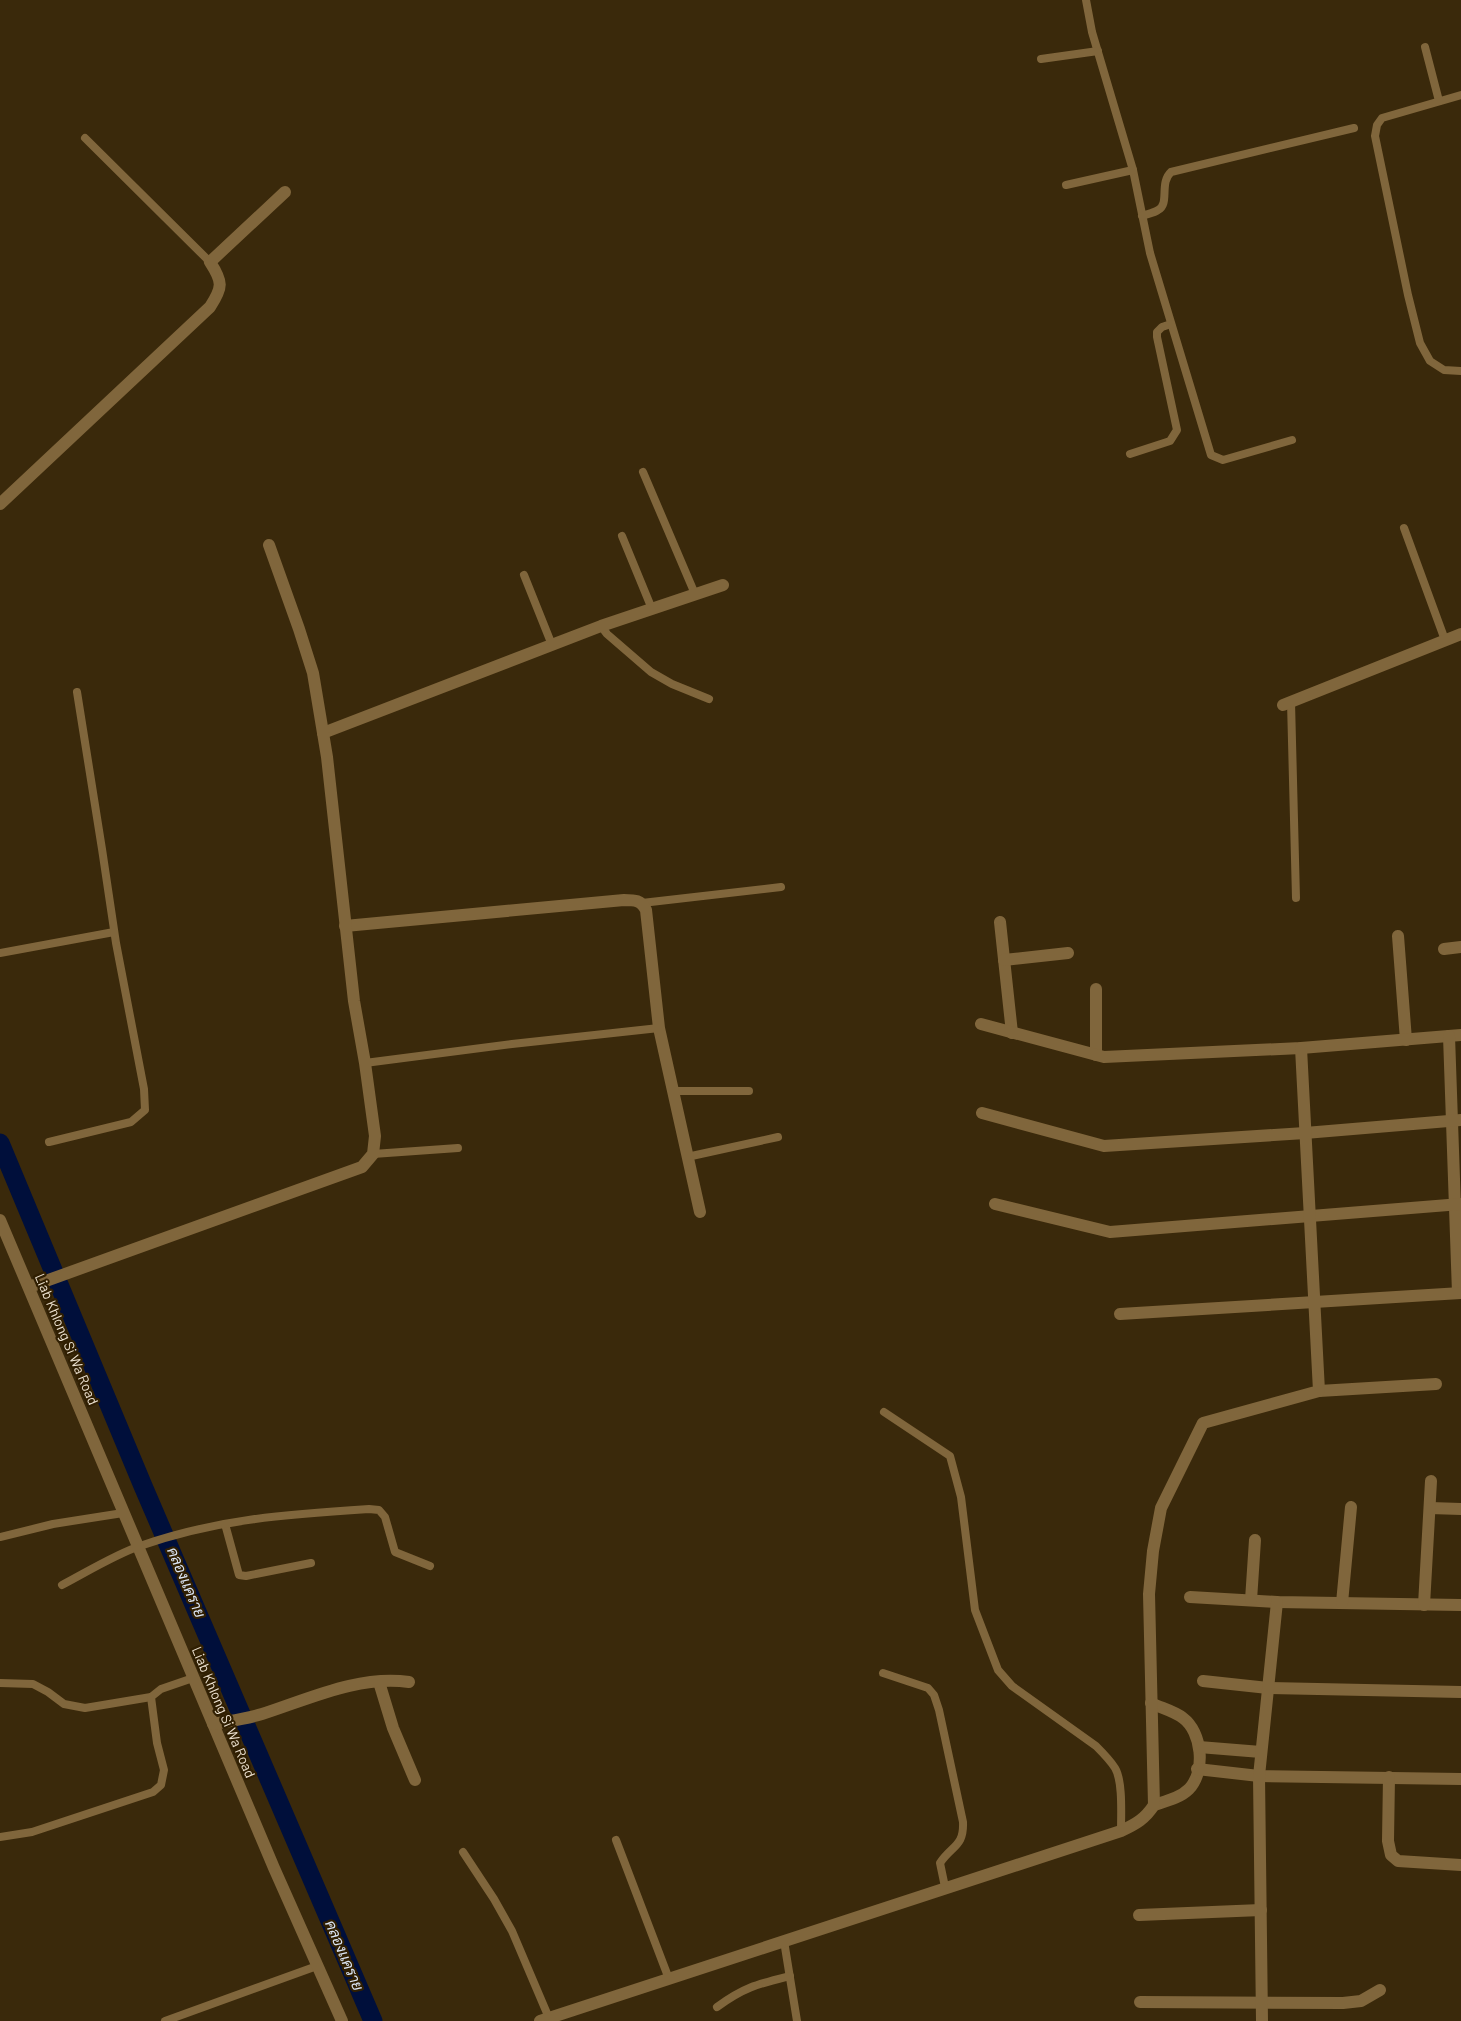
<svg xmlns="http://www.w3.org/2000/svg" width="1461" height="2021" viewBox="0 0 1461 2021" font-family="Barlow,Sarabun,sans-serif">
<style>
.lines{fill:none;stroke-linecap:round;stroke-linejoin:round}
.canal{stroke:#000f3b;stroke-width:19}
.lane{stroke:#80663c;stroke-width:8}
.street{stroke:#80663c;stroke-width:12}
.labels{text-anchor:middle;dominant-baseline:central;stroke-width:4.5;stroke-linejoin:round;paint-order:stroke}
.street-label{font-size:14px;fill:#eee3d2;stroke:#301f02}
.water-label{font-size:15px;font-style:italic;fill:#dbe5f5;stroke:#301f02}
</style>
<rect width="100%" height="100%" fill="#3a290b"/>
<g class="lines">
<!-- canal -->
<path class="canal" d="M0 1143 143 1486 373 2021"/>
<!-- lane -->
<g class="lane">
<path d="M1086 0 1092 32 1133 170 1150 253 1211 455 1223 460 1292 440"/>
<path d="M1425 47 1439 101"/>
<path d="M1041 59 1098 51"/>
<path d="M1461 95 1382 118 1377 125 1375 136 1408 295 1420 343 1430 361 1444 370 1461 371"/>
<path d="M85 138 210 262"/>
<path d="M1066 185 1133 170"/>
<path d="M1142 216C1147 214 1154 213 1158 210 1170 204 1159 183 1171 172L1354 128"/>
<path d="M1130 454 1170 441 1177 430 1157 337V332L1162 327 1171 324"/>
<path d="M643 472 695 594"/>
<path d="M1404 528 1445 640"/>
<path d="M622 536 652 609"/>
<path d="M524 575 552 645"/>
<path d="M601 626 607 634 651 672 672 684 709 699"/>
<path d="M1291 702 1296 898"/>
<path d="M642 903 781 887"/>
<path d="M0 953 114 932"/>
<path d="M365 1063 512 1044 659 1028"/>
<path d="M673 1091H749"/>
<path d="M49 1142 131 1122 145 1110 144 1089 116 943 102 849 77 692"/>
<path d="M373 1154 458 1148"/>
<path d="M687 1157 778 1137"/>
<path d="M884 1412 950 1456 961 1497 975 1610 998 1670 1012 1686 1096 1746C1103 1753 1110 1760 1115 1768 1123 1781 1121 1815 1121 1831"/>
<path d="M225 1524 239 1575 246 1576 311 1563"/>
<path d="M0 1537 53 1524 123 1513"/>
<path d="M62 1585C85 1573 116 1554 140 1546 217 1519 289 1514 369 1509L379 1510 385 1517 395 1552 430 1566"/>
<path d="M883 1673 928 1688 934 1695 939 1710 963 1822C964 1847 952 1845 940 1863L945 1887"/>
<path d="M0 1683 33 1684 48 1692 64 1704 85 1708 151 1697"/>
<path d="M0 1837 32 1832 153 1792 161 1785 164 1770 157 1743 151 1697 161 1689 193 1678"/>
<path d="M616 1840 669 1979"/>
<path d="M463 1852 494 1899 512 1931 549 2018"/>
<path d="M784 1941 797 2021"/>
<path d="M717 2007C744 1987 758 1984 790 1976"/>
<path d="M165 2021 317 1966"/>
</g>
<!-- street -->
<g class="street">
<path d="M0 504 210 307C223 287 223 282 210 262L285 192"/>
<path d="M1283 705 1461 634"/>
<path d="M323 733 601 626 723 585"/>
<path d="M1000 922 1012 1033"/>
<path d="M345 926 624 900C635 900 641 900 646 910L659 1028 700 1212"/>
<path d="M1398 936 1406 1040"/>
<path d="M1444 949 1461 947"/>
<path d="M1004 960 1068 953"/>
<path d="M1096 989V1055"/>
<path d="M981 1024 1104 1057 1301 1048 1461 1035"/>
<path d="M1449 1036 1458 1293"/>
<path d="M982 1113 1104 1146 1305 1133 1461 1120"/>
<path d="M995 1204 1110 1232 1461 1204"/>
<path d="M0 1220 274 1868 342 2021"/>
<path d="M29 1287 362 1167 373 1154 375 1136 365 1063 354 1001 327 757 313 673 299 629 269 545"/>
<path d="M1120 1314 1461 1293"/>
<path d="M1319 1391 1436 1384"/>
<path d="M1430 1508 1461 1509"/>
<path d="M1190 1597 1277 1602 1461 1605"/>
<path d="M1251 1600 1255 1540"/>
<path d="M1342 1603 1351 1507"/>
<path d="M1424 1605 1431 1481"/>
<path d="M1203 1681 1268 1688 1461 1692"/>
<path d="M379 1682 393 1728 415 1780"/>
<path d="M1151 1703C1161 1708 1174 1711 1183 1718 1202 1732 1206 1771 1189 1789 1180 1798 1166 1801 1154 1805"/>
<path d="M213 1724C229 1721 246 1719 262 1714 309 1699 358 1675 409 1682"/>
<path d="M1199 1747 1261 1752"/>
<path d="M1197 1769 1259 1776 1461 1779"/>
<path d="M1389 1777 1388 1841 1391 1855 1398 1861 1461 1865"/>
<path d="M1139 1915 1261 1910"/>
<path d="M1140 2002 1343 2003 1361 2001 1380 1990"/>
<path d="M540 2021 1121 1831C1136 1824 1145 1819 1154 1805L1149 1594 1153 1551 1161 1508 1203 1423 1319 1391 1301 1048"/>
<path d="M1262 2021 1259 1776 1277 1602"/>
</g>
</g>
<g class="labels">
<!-- street labels -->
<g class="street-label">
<text transform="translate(67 1339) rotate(67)">Liab Khlong Si Wa Road</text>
<text transform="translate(224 1712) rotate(67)">Liab Khlong Si Wa Road</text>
</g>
<!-- water labels -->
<g class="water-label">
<text transform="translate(187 1582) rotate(67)">คลองเเคราย</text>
<text transform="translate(345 1955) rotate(67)">คลองเเคราย</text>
</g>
</g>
</svg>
